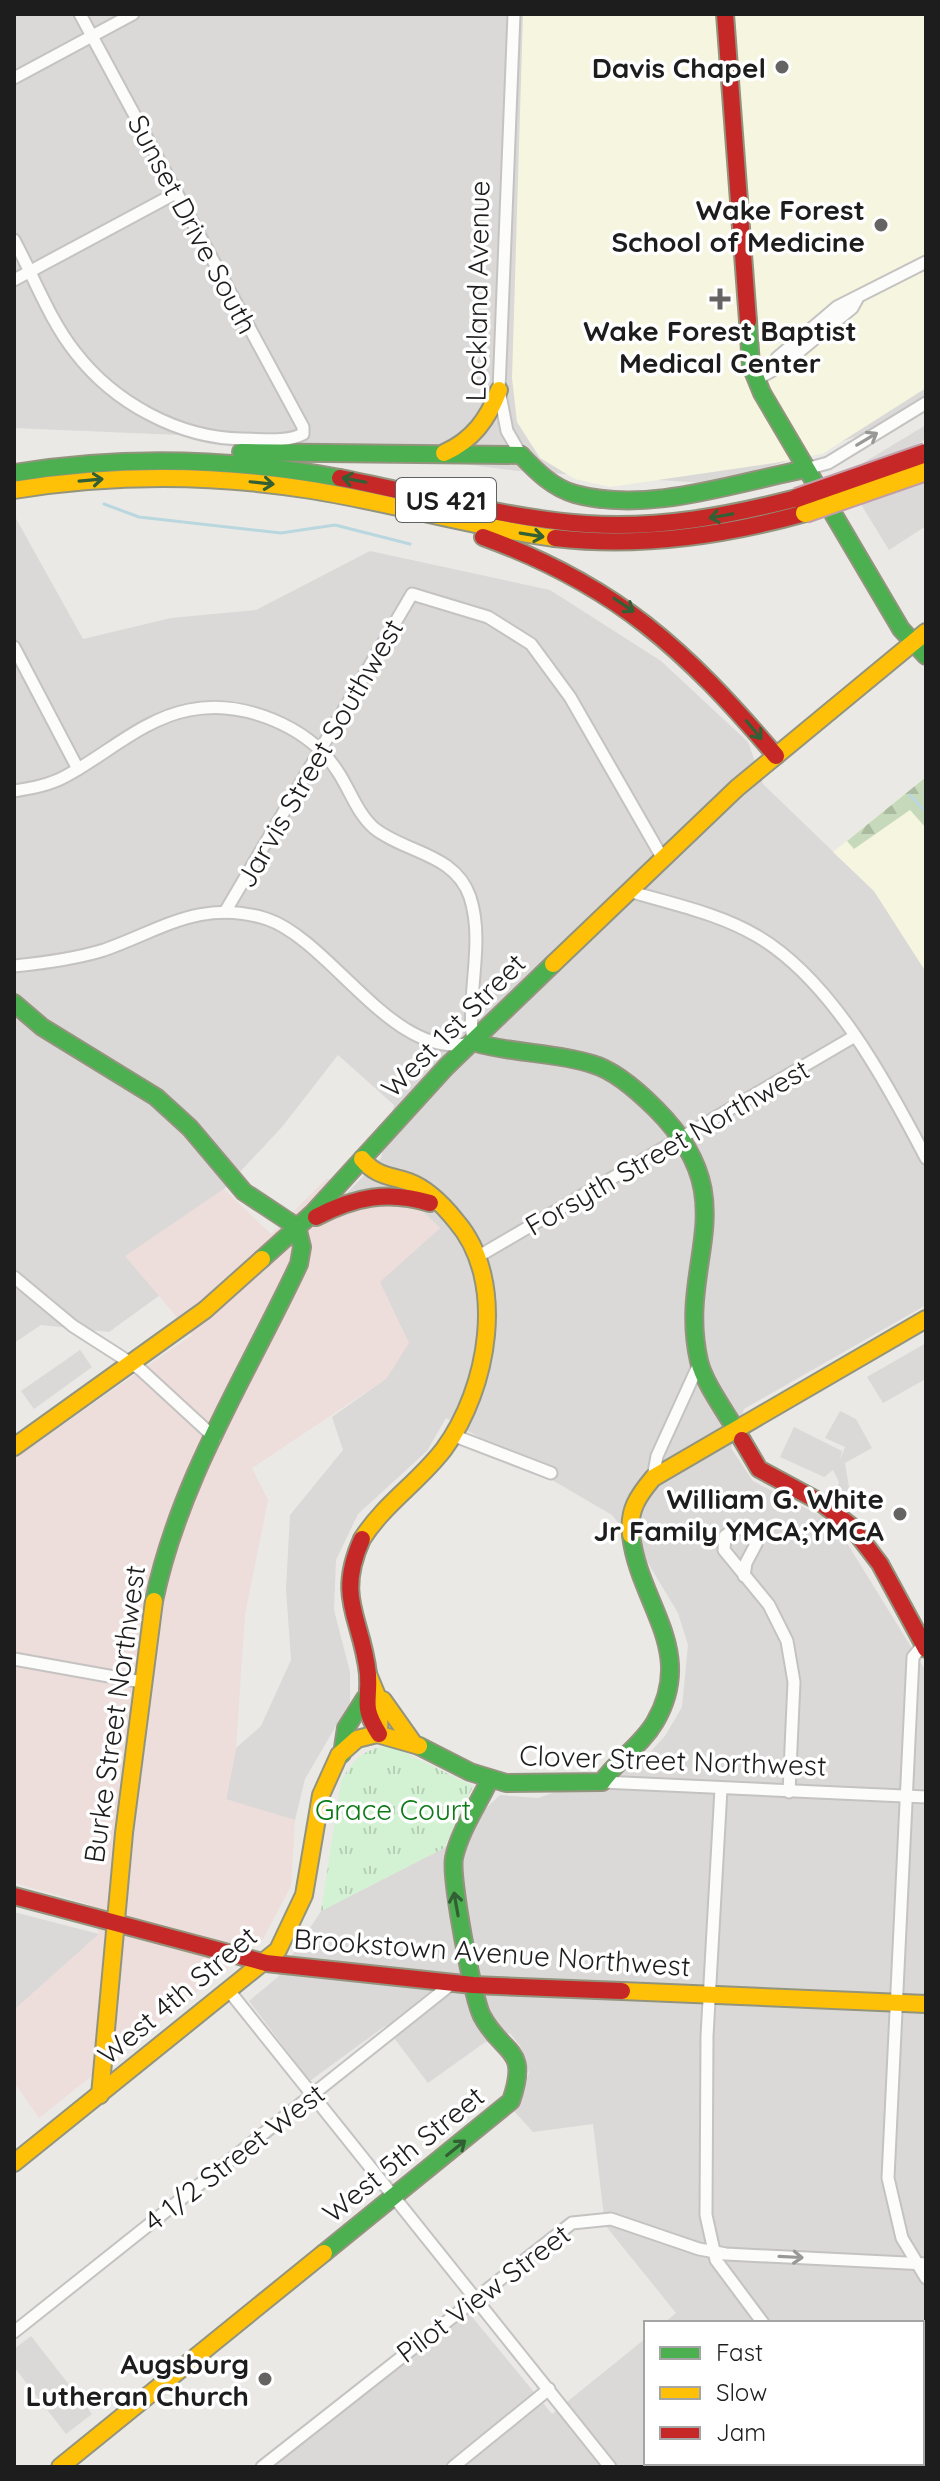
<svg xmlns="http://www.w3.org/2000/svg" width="940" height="2481" viewBox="0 0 940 2481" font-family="Quicksand,sans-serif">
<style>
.residential{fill:#dad9d7}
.commercial{fill:#eddddb}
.education{fill:#f6f5e0}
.forest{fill:url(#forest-firs)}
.park{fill:url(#park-tufts)}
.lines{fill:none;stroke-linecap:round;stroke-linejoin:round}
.stream{stroke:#b9d7de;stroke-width:3}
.street-casing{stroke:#c4c3c2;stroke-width:15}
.fast-casing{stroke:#93947e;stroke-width:20}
.slow-casing{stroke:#93947e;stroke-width:20}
.jam-casing{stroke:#93947e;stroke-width:20}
.street{stroke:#fcfcfb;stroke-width:11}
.fast{stroke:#4caf50;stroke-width:16}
.slow{stroke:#ffc107;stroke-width:16}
.jam{stroke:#c62828;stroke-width:16}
.slow-bridge-casing{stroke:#c09da7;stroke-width:22;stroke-linecap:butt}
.jam-bridge-casing{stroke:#c09da7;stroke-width:22;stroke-linecap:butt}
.slow-bridge{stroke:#ffc107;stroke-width:18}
.jam-bridge{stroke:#c62828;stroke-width:18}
.oneway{stroke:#989897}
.oneway2{stroke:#325f34}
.poi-dot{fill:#656463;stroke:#fff;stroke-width:3}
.labels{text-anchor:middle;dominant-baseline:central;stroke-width:7;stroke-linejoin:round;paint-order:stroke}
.shield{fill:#fff;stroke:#616161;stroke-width:2}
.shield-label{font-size:26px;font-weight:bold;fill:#1d1d1d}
.poi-label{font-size:28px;font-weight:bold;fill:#1d1d1d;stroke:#fff;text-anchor:end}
.street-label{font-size:28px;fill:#1d1d1d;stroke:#fff}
.park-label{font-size:28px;fill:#0c7915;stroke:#fff}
</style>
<defs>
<pattern id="forest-firs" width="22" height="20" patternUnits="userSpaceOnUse" patternTransform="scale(2)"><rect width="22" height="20" fill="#c6dabb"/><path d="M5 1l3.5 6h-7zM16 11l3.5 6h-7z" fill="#aabba0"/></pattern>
<pattern id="park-tufts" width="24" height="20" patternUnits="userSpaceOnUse" patternTransform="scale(2)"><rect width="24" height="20" fill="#d3f1d3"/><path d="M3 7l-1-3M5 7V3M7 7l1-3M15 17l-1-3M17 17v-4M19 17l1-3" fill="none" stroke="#b5ceb5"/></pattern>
</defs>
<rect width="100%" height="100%" fill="#ebe9e6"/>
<!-- residential -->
<g class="residential">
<path d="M14 14H926V412L721 484 518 471 272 439 14 428Z"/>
<path d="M926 425V439L907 450 926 464V526L889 550 843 475Z"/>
<path d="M14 515 83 639 171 618 256 610 370 551 550 590 661 661 748 742 763 784 874 891 926 972V1305L744 1409 731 1448 753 1481 821 1516 842 1535 926 1671V2467H271L468 2312 552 2414 646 2338V2463H922V2323H664L676 2313 605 2225 593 2124 533 2132 513 2110 529 2073 520 2046 510 2033 484 2043 428 2083 385 2026 310 2081 249 2001 278 1977 321 1911 444 1848 500 1795 538 1798 641 1762 665 1736 682 1707 688 1645 678 1613 642 1553 612 1515 446 1418 427 1451 358 1514 336 1560 334 1610 350 1672V1702L305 1779 295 1820 226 1800 236 1748 261 1726 291 1660 286 1589 290 1515 343 1450 332 1417 387 1378 379 1282 440 1228 421 1210 388 1204 360 1209 347 1193 381 1158 394 1105 338 1055 282 1127 224 1189 126 1256 160 1295 109 1332 41 1325 14 1343Z"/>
<path d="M926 1343V1383L924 1380 883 1403 867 1377Z"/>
<path d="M80 1350 92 1367 34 1409 21 1391Z"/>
<path d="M840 1411 856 1419 872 1448 845 1463 849 1487 841 1504 829 1497 835 1494 839 1482 833 1470 824 1477 780 1457 794 1427 842 1451 840 1460 845 1447 825 1438Z"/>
<path d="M14 1912 99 1934 14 2010Z"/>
<path d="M31 2336 92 2414 66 2434 14 2367V2349Z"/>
</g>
<!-- commercial -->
<path class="commercial" d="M327 1178 347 1193 360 1209 388 1204 421 1210 440 1228 380 1282 409 1343 387 1378 252 1468 268 1500 245 1614 236 1748 226 1799 295 1820 291 1886 263 1939 39 2118 14 2082V2010L99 1934 88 1904 14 1883V1459L192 1335 125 1256 224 1189 271 1234Z"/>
<!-- education -->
<g class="education">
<path d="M523 14H926V388L822 454 774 463 610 487 575 479 540 458 517 422 512 378Z"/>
<path d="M926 777V972L874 891 833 852Z"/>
</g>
<!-- forest -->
<path class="forest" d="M926 777V828L910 810 854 849 847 841Z"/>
<!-- park -->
<path class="park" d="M391 1746 473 1786 444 1848 321 1911 341 1782C352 1760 365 1747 391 1746Z"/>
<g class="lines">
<!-- stream -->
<g class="stream">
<path d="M104 504 139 517 281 533 335 525 410 544"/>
<path d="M910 795 926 812"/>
</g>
<defs>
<g id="street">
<path d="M514 14 499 390 507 431 521 455"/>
<path d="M14 78 133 14"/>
<path d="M14 240C34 277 49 319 75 352 114 403 179 438 242 439 261 439 286 443 303 434V427L80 14"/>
<path d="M14 280 176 193"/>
<path d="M775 368 777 358 837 307 926 262"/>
<path d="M755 380 784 364 852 308 857 299"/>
<path d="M806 469 828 463 926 403"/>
<path d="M14 647 78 769"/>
<path d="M14 791C32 788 50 785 66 776 107 754 143 719 189 710 242 699 309 726 338 772 350 790 357 813 374 828 405 853 455 853 470 897 485 943 466 995 473 1042 397 1066 332 941 267 919 202 898 161 930 104 950 75 959 44 963 14 966"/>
<path d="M629 891C672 904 718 913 757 936 832 980 887 1083 926 1158"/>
<path d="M225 912 412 594 488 617 531 644 570 697 663 859"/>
<path d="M479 1256 855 1036"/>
<path d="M14 1277 73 1326 140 1369 215 1438"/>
<path d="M455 1436 551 1473"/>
<path d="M653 1478 657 1456 699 1364"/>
<path d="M744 1576 746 1563 756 1544 748 1530 736 1528 725 1536 724 1550 769 1605 787 1641 794 1682 789 1792"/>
<path d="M923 1645 913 1657 888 2178 902 2238 926 2278"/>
<path d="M14 1659 142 1682"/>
<path d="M602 1782 926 1797"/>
<path d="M721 1789 707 2036 706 2215 716 2260 763 2323"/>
<path d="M230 1992 610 2467"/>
<path d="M14 2332 454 1982"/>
<path d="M791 2463 792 2467"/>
<path d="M262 2467 572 2223 611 2219 699 2249 726 2254 926 2264"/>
<path d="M453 2467 549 2389"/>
<path d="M924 2467 926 2457"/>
</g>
<g id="fast">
<path d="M748 321 751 366 762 393 901 629 926 656"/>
<path d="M241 452 521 455"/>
<path d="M521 455C536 471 553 488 575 494 648 514 734 483 806 469"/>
<path d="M14 473C124 455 231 458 340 478"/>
<path d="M14 1003 42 1027 156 1097 190 1128 244 1192 297 1227"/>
<path d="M473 1042C512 1054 555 1052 592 1064 614 1070 640 1093 656 1109 749 1202 676 1261 699 1361 704 1384 730 1418 742 1440"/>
<path d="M262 1259 313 1213 446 1067 553 964"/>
<path d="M154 1601C179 1480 247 1375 299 1264L302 1247 297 1227"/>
<path d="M419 1746 470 1772 506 1783 602 1782C617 1760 641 1746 655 1722 697 1650 639 1604 631 1535"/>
<path d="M342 1754 346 1728 365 1698"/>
<path d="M324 2253 511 2101C530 2046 503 2056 482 2016 473 1999 450 1877 454 1858 459 1832 479 1803 490 1779"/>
</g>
<g id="slow">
<path d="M444 453C473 440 488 419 499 390"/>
<path d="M14 490C113 474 211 474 311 490 393 503 472 527 555 538"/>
<path d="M553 964 737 788 926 632"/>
<path d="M14 1447 205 1310 262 1259"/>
<path d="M631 1535C628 1510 638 1496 653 1478L926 1319"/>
<path d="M362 1539C384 1504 419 1482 444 1449 488 1389 508 1281 456 1221 444 1206 428 1189 409 1182 389 1175 377 1177 362 1159"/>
<path d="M368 1674 380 1703 379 1734"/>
<path d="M383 1700 412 1741"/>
<path d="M622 1991 926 2004"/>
<path d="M100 2095 124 1833 154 1601"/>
<path d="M14 2163 278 1950 304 1895 321 1795 339 1755 357 1739 377 1734 419 1746"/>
<path d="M60 2467 324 2253"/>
</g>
<g id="jam">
<path d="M725 14 748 321"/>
<path d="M340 478C422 494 503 518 586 524 658 529 728 516 797 498"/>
<path d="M483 537C616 585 686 650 776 756"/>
<path d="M555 538C640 548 723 536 805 513"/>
<path d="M316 1217C355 1197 388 1190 430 1203"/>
<path d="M742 1440 759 1469 820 1502 851 1526 880 1564 926 1649"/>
<path d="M362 1539C335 1599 362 1618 368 1674 370 1703 361 1705 379 1734"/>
<path d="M14 1896 266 1963 473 1985 622 1991"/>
</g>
</defs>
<!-- street casing -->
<use href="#street" class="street-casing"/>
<!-- fast casing -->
<use href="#fast" class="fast-casing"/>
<!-- slow casing -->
<use href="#slow" class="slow-casing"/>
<!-- jam casing -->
<use href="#jam" class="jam-casing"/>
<!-- street -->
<use href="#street" class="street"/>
<!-- fast -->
<use href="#fast" class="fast"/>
<!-- slow -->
<use href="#slow" class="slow"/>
<!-- jam -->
<use href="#jam" class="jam"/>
<defs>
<path id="slow-bridge" d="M805 513 926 471"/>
<path id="jam-bridge" d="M797 498 926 453"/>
</defs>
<!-- slow-bridge casing -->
<use href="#slow-bridge" class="slow-bridge-casing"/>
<!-- jam-bridge casing -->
<use href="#jam-bridge" class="jam-bridge-casing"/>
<!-- slow-bridge -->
<use href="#slow-bridge" class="slow-bridge"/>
<!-- jam-bridge -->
<use href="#jam-bridge" class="jam-bridge"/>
</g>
<!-- one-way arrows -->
<defs><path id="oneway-shaft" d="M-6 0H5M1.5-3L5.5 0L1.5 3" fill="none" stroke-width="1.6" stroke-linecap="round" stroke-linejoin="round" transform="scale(2)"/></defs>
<g class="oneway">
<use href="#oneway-shaft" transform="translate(867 439) rotate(-31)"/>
<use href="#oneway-shaft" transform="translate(791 2257) rotate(3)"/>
</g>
<g class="oneway2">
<use href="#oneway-shaft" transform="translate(91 480) rotate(-5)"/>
<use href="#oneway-shaft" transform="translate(354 480) rotate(-169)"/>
<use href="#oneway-shaft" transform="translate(262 483) rotate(6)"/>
<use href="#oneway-shaft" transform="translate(721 516) rotate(170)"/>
<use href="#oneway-shaft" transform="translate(532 535) rotate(9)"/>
<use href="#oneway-shaft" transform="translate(624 605) rotate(34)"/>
<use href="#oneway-shaft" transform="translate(754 730) rotate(50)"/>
<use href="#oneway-shaft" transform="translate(456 1904) rotate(-100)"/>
<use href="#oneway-shaft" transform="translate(456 2148) rotate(-39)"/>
</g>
<!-- markers -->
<g class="poi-dot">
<circle cx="782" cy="67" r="8"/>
<circle cx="881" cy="225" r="8"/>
<path d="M716 287h8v8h8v8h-8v8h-8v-8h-8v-8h8z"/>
<circle cx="900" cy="1514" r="8"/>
<circle cx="265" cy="2379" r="8"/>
</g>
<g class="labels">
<!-- shield labels -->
<rect class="shield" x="396" y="478" width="100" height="44" rx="6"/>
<g class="shield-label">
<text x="446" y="500">US 421</text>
</g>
<!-- poi labels -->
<g class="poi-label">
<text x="766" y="67">Davis Chapel</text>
<text x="865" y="209">Wake Forest<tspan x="865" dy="32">School of Medicine</tspan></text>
<text x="720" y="330" text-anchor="middle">Wake Forest Baptist<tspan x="720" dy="32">Medical Center</tspan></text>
<text x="884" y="1498">William G. White<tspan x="884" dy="32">Jr Family YMCA;YMCA</tspan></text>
<text x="249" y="2363">Augsburg<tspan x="249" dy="32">Lutheran Church</tspan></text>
</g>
<!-- street labels -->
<g class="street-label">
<text transform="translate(193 224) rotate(62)">Sunset Drive South</text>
<text transform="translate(477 291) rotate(-89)">Lockland Avenue</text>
<text transform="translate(319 753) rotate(-60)">Jarvis Street Southwest</text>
<text transform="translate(453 1025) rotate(-45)">West 1st Street</text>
<text transform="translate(667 1147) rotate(-30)">Forsyth Street Northwest</text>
<text transform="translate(114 1714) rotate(-82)">Burke Street Northwest</text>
<text transform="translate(673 1760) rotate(2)">Clover Street Northwest</text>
<text transform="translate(492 1952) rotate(4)">Brookstown Avenue Northwest</text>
<text transform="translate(177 1995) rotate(-40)">West 4th Street</text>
<text transform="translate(403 2154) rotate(-39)">West 5th Street</text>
<text transform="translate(234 2157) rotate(-38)">4 1/2 Street West</text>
<text transform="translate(483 2293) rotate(-37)">Pilot View Street</text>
</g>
<!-- park labels -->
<g class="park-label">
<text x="393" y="1809">Grace Court</text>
</g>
</g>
<!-- border -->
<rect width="940" height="2481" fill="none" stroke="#1d1d1d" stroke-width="32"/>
<!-- legend -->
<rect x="644" y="2321" width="280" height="144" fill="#ffffff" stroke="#a5a5a5" stroke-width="2"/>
<rect x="660" y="2347" width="40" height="12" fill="#4caf50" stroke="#a5a5a5" stroke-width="2"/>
<text x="716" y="2361" font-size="24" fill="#1d1d1d">Fast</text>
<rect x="660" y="2387" width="40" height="12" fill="#ffc107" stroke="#a5a5a5" stroke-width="2"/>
<text x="716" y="2401" font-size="24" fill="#1d1d1d">Slow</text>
<rect x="660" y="2427" width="40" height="12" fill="#c62828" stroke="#a5a5a5" stroke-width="2"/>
<text x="716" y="2441" font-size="24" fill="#1d1d1d">Jam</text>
</svg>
